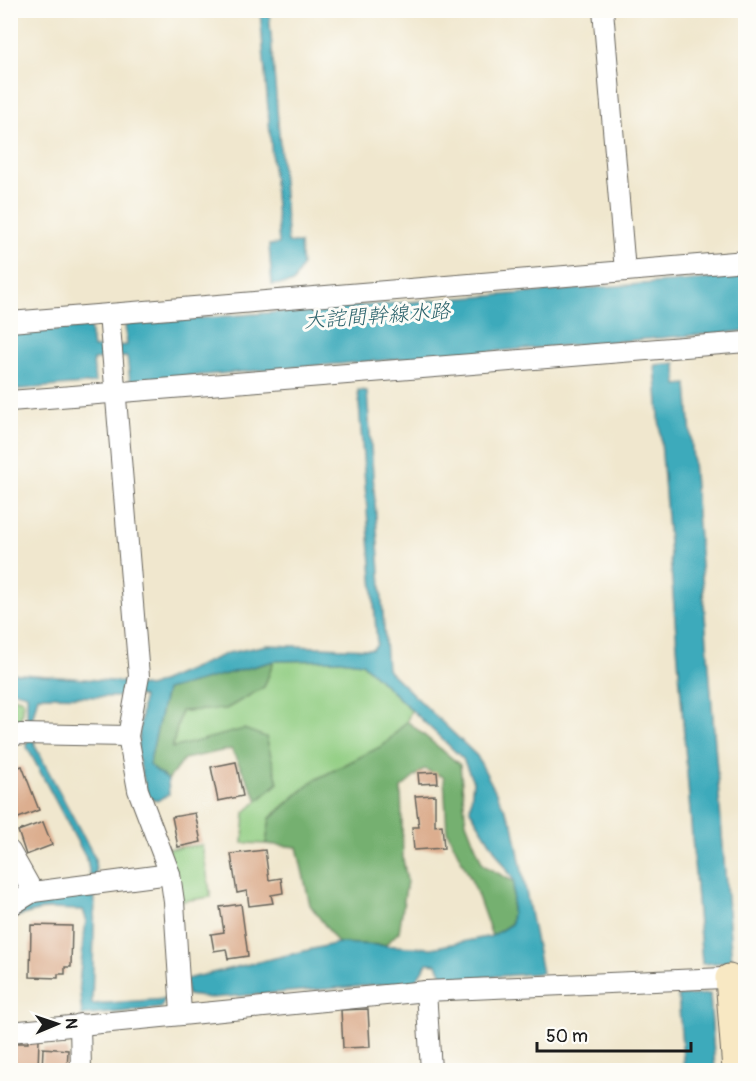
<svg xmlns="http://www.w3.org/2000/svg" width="756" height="1081" viewBox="0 0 756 1081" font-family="Pangolin,'Klee One',sans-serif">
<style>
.green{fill:#91cd82;stroke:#56744f;stroke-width:1.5}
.forest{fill:#74b070;stroke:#486646;stroke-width:1.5}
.water{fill:#3caabb;stroke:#2c636c;stroke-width:1.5}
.building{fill:#dcae8f}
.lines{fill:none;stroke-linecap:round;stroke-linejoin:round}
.street-casing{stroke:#66635a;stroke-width:22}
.secondary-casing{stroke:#66635a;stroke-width:29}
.street{stroke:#fff;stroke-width:20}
.secondary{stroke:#f8e8c3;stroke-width:27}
.labels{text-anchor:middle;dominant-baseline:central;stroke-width:6;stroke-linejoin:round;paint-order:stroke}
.water-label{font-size:21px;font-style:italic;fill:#2c636c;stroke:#fdfcf7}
</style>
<rect width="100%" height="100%" fill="#fdfcf7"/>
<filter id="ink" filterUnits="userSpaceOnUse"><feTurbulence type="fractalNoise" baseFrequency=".0167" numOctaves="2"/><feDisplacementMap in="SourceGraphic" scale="12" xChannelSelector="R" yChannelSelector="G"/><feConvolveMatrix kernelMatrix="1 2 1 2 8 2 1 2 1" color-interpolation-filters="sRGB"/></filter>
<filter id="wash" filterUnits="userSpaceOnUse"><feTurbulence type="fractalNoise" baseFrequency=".008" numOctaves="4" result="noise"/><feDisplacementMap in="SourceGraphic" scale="24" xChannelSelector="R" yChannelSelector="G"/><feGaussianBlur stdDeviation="1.35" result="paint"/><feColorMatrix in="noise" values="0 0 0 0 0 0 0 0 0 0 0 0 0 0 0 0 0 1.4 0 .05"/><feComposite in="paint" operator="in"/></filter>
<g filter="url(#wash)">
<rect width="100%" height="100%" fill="#f0e7ce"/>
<!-- green -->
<g class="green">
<path d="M341 660 362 663 411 710 407 721 384 745 313 781 270 818 266 844 243 843 245 812 278 783 266 737 172 749 181 711 226 709 264 687 274 661Z"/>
<path d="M10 696 23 700 20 729 11 730Z"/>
<path d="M202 845 211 897 182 901 167 849Z"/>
</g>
<!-- forest -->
<g class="forest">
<path d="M274 661 264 687 226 709 181 711 172 748 244 729 266 737 278 783 258 800 231 749 184 759 168 780 149 765 166 690Z"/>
<path d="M407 721 460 765 466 822 483 865 514 882 511 924 492 936 475 888 447 831 444 777 424 769 401 788 403 859 407 881 399 932 385 945 338 943 310 905 297 847 266 844 270 819 313 781 384 745Z"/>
</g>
<!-- water -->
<g class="water">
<path d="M260 11H269L288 243H300L302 266 293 283 272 285 269 245 279 244Z"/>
<path d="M745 276V331L130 381 127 357 93 360 95 383 11 390V333L90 327 93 348 127 345 125 324Z"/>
<path d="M676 363 677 385 687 384 732 962 702 964 655 365Z"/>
<path d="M358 390 367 391 387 669 477 756 513 825 542 973 444 980 437 964 427 963 415 982 211 998 187 995 186 979 338 943 431 948 492 936 511 924 514 881 470 810 473 781 463 759 362 663 340 660 274 661 166 690 149 765 168 780 169 794 157 801 148 797 137 754 143 697 126 691 118 697 38 696 32 720 35 746 95 858 96 876H90L87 860 27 747V694L11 690 10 673 123 682 149 687 228 653 267 645 372 649 377 644Z"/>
<path d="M65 896 95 897 92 1004 165 999 161 1008 82 1016 79 983 86 919 83 910 45 909 15 917 13 913 38 902Z"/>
<path d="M710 994 715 1070H684L678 996Z"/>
</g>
<g id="blocks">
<!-- building -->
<g class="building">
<path d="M236 762 243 796 218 801 211 767Z"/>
<path d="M22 766 39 810 11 821 10 770Z"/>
<path d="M437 772 438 783 419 784 418 773Z"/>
<path d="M435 795V826L442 825 444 848 414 850 412 827H419L415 796Z"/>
<path d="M195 813 201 842 178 847 172 817Z"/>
<path d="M43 822 52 845 26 855 18 831Z"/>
<path d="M265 850 269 880 281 878 283 893 271 895 273 903 249 906 247 891 237 893 231 854Z"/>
<path d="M241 904 248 956 228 959 226 949 214 951 211 934 224 932 220 907Z"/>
<path d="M31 925 72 926 71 967H65V974H58V978L30 977Z"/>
<path d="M368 1009 370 1047 343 1048 341 1010Z"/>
<path d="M28 1039H39L38 1070H10V1043H28Z"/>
<path d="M43 1048 68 1050 67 1070H42Z"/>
</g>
</g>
</g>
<g filter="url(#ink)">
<use href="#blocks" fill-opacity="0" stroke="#66635a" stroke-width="1.5"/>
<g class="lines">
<defs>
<g id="street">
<path d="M603 10 625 271"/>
<path d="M109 314 746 261"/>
<path d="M10 322 109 314 139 676 128 736 138 790 170 874 174 902 181 1013"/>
<path d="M10 401 746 342"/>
<path d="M10 737 20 734 128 736"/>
<path d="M10 851 33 892"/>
<path d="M10 906 33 892 170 874"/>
<path d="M426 991 431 1070"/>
<path d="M80 1024 81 1070"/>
<path d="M10 1032 426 991 746 977"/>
</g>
<path id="secondary" d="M729 978 736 1070"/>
</defs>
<!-- street casing -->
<use href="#street" class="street-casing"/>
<!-- secondary casing -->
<use href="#secondary" class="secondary-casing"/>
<!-- street -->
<use href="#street" class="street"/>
<!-- secondary -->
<use href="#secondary" class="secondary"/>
</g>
</g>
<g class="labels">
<!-- water labels -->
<g class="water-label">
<text transform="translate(377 316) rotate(-4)">大詫間幹線水路</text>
</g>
</g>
<!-- margin -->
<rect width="756" height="1081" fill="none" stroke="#fdfcf7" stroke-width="36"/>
<!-- north arrow -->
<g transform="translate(57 1024) rotate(88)" stroke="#fdfcf7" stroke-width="4.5" paint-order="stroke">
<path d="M0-4.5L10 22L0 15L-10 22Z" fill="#1c1c1c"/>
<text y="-9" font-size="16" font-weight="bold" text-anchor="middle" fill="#1c1c1c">N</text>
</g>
<!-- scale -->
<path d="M537 1042v9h154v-9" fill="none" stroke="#1c1c1c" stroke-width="3"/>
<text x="546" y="1042" font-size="18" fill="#1c1c1c" stroke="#fdfcf7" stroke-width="4.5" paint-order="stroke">50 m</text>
</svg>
